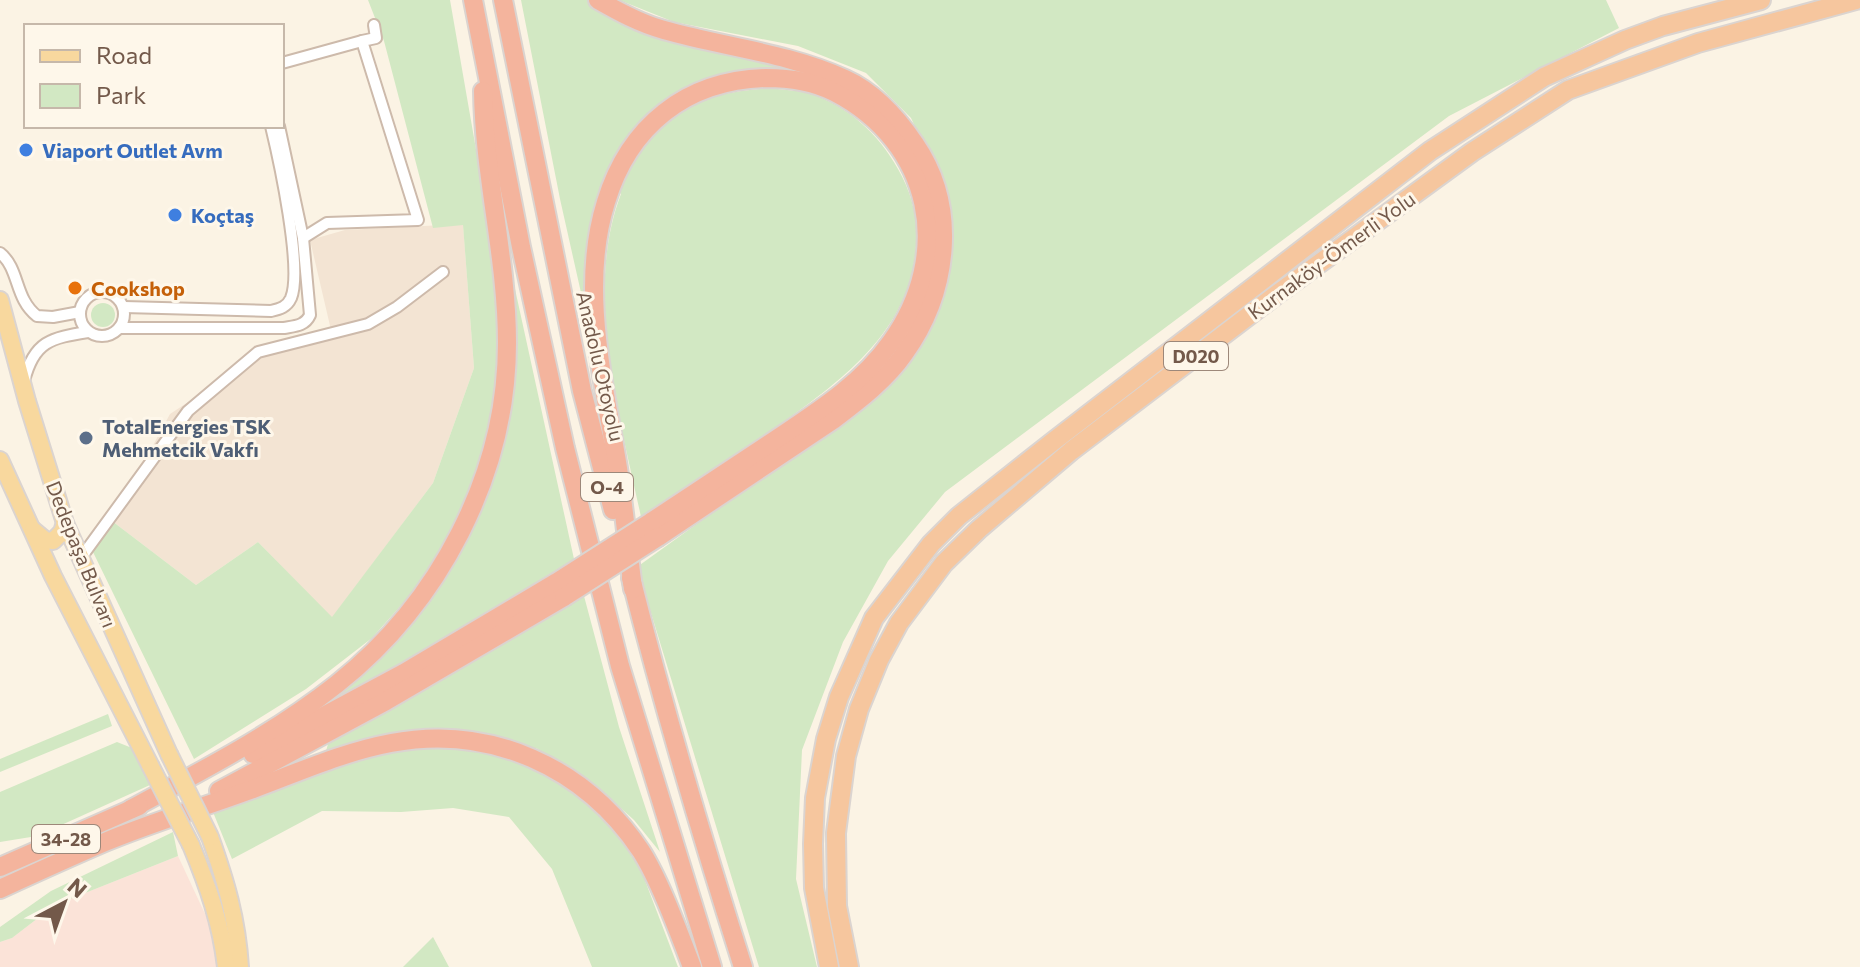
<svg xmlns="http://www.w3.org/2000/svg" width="1860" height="967" viewBox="0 0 1860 967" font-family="Commissioner,sans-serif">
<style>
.residential{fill:#f3e4d3}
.commercial{fill:#fbe3d8}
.green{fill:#d2e8c3}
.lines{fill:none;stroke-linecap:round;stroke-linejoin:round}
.minor-casing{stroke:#cdbaab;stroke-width:14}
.primary-casing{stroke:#dbd4d0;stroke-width:20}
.trunk-casing{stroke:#dbd4d0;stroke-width:22}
.motorway-casing{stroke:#dbd4d0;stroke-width:22}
.minor{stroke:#fff;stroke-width:10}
.primary{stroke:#f8d89e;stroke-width:16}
.trunk{stroke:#f6c69e;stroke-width:18}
.motorway{stroke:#f4b49d;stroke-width:18}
.primary-bridge-casing{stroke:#dbd4d0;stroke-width:20;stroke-linecap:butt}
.motorway-bridge-casing{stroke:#dbd4d0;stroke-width:22;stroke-linecap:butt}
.primary-bridge{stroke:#f8d89e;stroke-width:16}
.motorway-bridge{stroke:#f4b49d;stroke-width:18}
.shop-dot{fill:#3f7fe0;stroke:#fef7ea;stroke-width:3}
.food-dot{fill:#e8710a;stroke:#fef7ea;stroke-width:3}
.service-dot{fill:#5c6f8a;stroke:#fef7ea;stroke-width:3}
.labels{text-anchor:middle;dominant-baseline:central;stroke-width:6;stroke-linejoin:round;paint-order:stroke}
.shield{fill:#fef7ea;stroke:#9d887a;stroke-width:2}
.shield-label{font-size:18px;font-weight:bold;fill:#73594a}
.shop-label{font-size:20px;font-weight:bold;fill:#366cbe;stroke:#fef7ea;text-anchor:start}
.street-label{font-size:20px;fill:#73594a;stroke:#fef7ea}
.food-label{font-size:20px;font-weight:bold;fill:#c56008;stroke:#fef7ea;text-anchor:start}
.service-label{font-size:20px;font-weight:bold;fill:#4e5e75;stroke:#fef7ea;text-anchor:start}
</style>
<rect width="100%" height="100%" fill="#fbf3e4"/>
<!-- residential -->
<path class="residential" d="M463 224 474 368 433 483 332 618 258 542 196 585 112 521 170 414 220 381 260 345 331 330 310 240 345 230Z"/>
<!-- commercial -->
<path class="commercial" d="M178 856 213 931 220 967H0V942L12 938 55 905Z"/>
<!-- green -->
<g class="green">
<path d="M368 0H450L497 270 500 371 484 454 463 513 420 584 372 638 306 689 194 759 92 550 112 521 196 585 258 542 332 617 433 483 474 368 463 225 433 228 384 41Z"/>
<path d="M521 0H589L601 9 792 68 738 72 628 141 586 315 560 199Z"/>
<path d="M619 0H1606L1619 28 1449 116 945 492 888 561 843 642 802 750 796 879 817 967H759L637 567 855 410 917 346 948 283 947 194 911 118 866 73 798 46 674 22Z"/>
<path d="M771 88C783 90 796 90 808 93 847 105 879 134 898 169 912 193 918 218 916 245 911 335 835 385 768 433 726 462 684 490 641 517 620 417 583 293 621 194L618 191C656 116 687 94 771 88Z"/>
<path d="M515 289 574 559 469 624 299 721 447 569 513 356Z"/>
<circle cx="103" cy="315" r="12"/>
<path d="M584 596 619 727 660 852 634 820 588 779 536 748 534 750C493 731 444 726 399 733 375 737 350 751 326 751L328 744Z"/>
<path d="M108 714 112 726 0 772V759Z"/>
<path d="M117 742 132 748 150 785 37 836 0 842V792Z"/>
<path d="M417 746 495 750 554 779 583 800 614 830 641 870 678 967H592L552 869 509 817 453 808 401 812 322 811 232 859 213 812 346 761Z"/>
<path d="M173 832 178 856 55 905 12 938 0 942V927L51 891Z"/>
<path d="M433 937 449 967H403Z"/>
</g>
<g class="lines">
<defs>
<g id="minor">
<path d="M282 63 362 41"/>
<path d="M303 238 327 223 418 220 362 41 376 38 374 25"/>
<path d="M0 253C20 269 14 298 37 316L53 317 80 312"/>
<circle cx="102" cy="314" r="22"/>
<path d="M124 307 271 311C280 309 287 307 291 298 303 269 279 159 271 126"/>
<path d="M120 328H284C295 326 305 326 310 315L303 238 279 126"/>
<path d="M24 381C34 341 51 338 88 332"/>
<path d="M80 559 188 411 258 352 368 324 397 307 443 272"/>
</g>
<g id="primary">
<path d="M0 300 27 401 65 523 169 754"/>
<path d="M0 460 53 576 150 765"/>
<path d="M33 530 45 540 53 541 62 532 65 523"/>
<path d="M210 837C226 882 237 919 240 967"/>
<path d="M191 845C208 886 221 923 226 967"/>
</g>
<g id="trunk">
<path d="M829 967 814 888 813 844 815 798 826 739 839 697 874 618 931 544 959 516 1055 440 1430 151 1544 77 1625 40 1663 26 1761 0"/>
<path d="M849 967 837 906 836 833 846 756 859 709 879 660 899 623 944 563 979 529 1071 451 1276 295 1472 152 1568 90 1698 43 1856 0"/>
</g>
<g id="motorway">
<path d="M473 0 521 247 565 448 620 666 712 967"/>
<path d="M503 0 582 391 613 510"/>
<path d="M598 0C619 12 641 24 664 30 724 47 788 53 845 79 874 92 898 119 915 144 959 208 948 293 904 354 886 380 858 401 833 420L658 537"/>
<path d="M631 578C664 709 702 838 743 967"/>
<path d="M633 589C628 549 624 509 618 468 604 382 579 288 606 202 629 126 686 80 766 78 788 78 814 82 834 92 933 143 954 254 891 342 860 386 812 415 769 444 730 470 690 496 651 522"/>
<path d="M253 754 404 673 557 582"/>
<path d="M219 791 386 701 564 597"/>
<path d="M131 809C201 771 274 734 337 684 439 603 507 475 507 343 507 258 484 176 483 91"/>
<path d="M0 867 139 806"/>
<path d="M0 889C35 873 70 857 105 842 153 822 204 807 253 789 299 772 343 752 391 743 490 724 585 767 641 851 660 881 679 933 692 967"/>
</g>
</defs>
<!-- minor casing -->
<use href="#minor" class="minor-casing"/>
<!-- primary casing -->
<use href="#primary" class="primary-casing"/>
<!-- trunk casing -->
<use href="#trunk" class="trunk-casing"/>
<!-- motorway casing -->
<use href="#motorway" class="motorway-casing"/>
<!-- minor -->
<use href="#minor" class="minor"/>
<!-- primary -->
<use href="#primary" class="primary"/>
<!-- trunk -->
<use href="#trunk" class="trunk"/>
<!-- motorway -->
<use href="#motorway" class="motorway"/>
<defs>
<g id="primary-bridge">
<path d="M169 754 210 837"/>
<path d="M150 765 191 845"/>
</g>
<g id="motorway-bridge">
<path d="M557 582 651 522"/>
<path d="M564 597 658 537"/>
</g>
</defs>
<!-- primary-bridge casing -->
<use href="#primary-bridge" class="primary-bridge-casing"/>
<!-- motorway-bridge casing -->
<use href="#motorway-bridge" class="motorway-bridge-casing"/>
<!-- primary-bridge -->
<use href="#primary-bridge" class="primary-bridge"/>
<!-- motorway-bridge -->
<use href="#motorway-bridge" class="motorway-bridge"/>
</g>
<!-- markers -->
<g class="shop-dot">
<circle cx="26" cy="150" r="8"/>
<circle cx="175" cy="215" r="8"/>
</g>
<circle class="food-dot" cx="75" cy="288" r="8"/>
<circle class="service-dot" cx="86" cy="438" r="8"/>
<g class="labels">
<!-- shield labels -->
<g class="shield">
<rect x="1164" y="342" width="64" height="28" rx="6"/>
<rect x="581" y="473" width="52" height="28" rx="6"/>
<rect x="32" y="825" width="68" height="28" rx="6"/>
</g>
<g class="shield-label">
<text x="1196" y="356">D020</text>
<text x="607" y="487">O-4</text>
<text x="66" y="839">34-28</text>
</g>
<!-- shop labels -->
<g class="shop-label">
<text x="42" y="150">Viaport Outlet Avm</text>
<text x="191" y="215">Koçtaş</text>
</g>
<!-- street labels -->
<g class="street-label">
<text transform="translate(1331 255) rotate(-36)">Kurnaköy-Ömerli Yolu</text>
<text transform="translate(601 366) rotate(77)">Anadolu Otoyolu</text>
<text transform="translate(82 554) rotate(68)">Dedepaşa Bulvarı</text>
</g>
<!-- food labels -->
<g class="food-label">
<text x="91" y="288">Cookshop</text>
</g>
<!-- service labels -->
<g class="service-label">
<text x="102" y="426">TotalEnergies TSK<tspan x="102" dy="23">Mehmetcik Vakfı</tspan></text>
</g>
</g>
<!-- legend -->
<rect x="24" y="24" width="260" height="104" fill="#fef7ea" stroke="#c6b8aa" stroke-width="2"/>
<rect x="40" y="50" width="40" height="12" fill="#f8d89e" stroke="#c6b8aa" stroke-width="2"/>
<text x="96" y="64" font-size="24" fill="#73594a">Road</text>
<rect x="40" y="84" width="40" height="24" fill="#d2e8c3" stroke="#c6b8aa" stroke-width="2"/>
<text x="96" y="104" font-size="24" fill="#73594a">Park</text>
<!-- north arrow -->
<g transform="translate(64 903) rotate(41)" stroke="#fef7ea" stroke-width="6" paint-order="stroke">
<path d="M0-6L14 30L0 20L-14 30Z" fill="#73594a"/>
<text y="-12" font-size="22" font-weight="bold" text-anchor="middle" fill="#73594a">N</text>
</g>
</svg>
